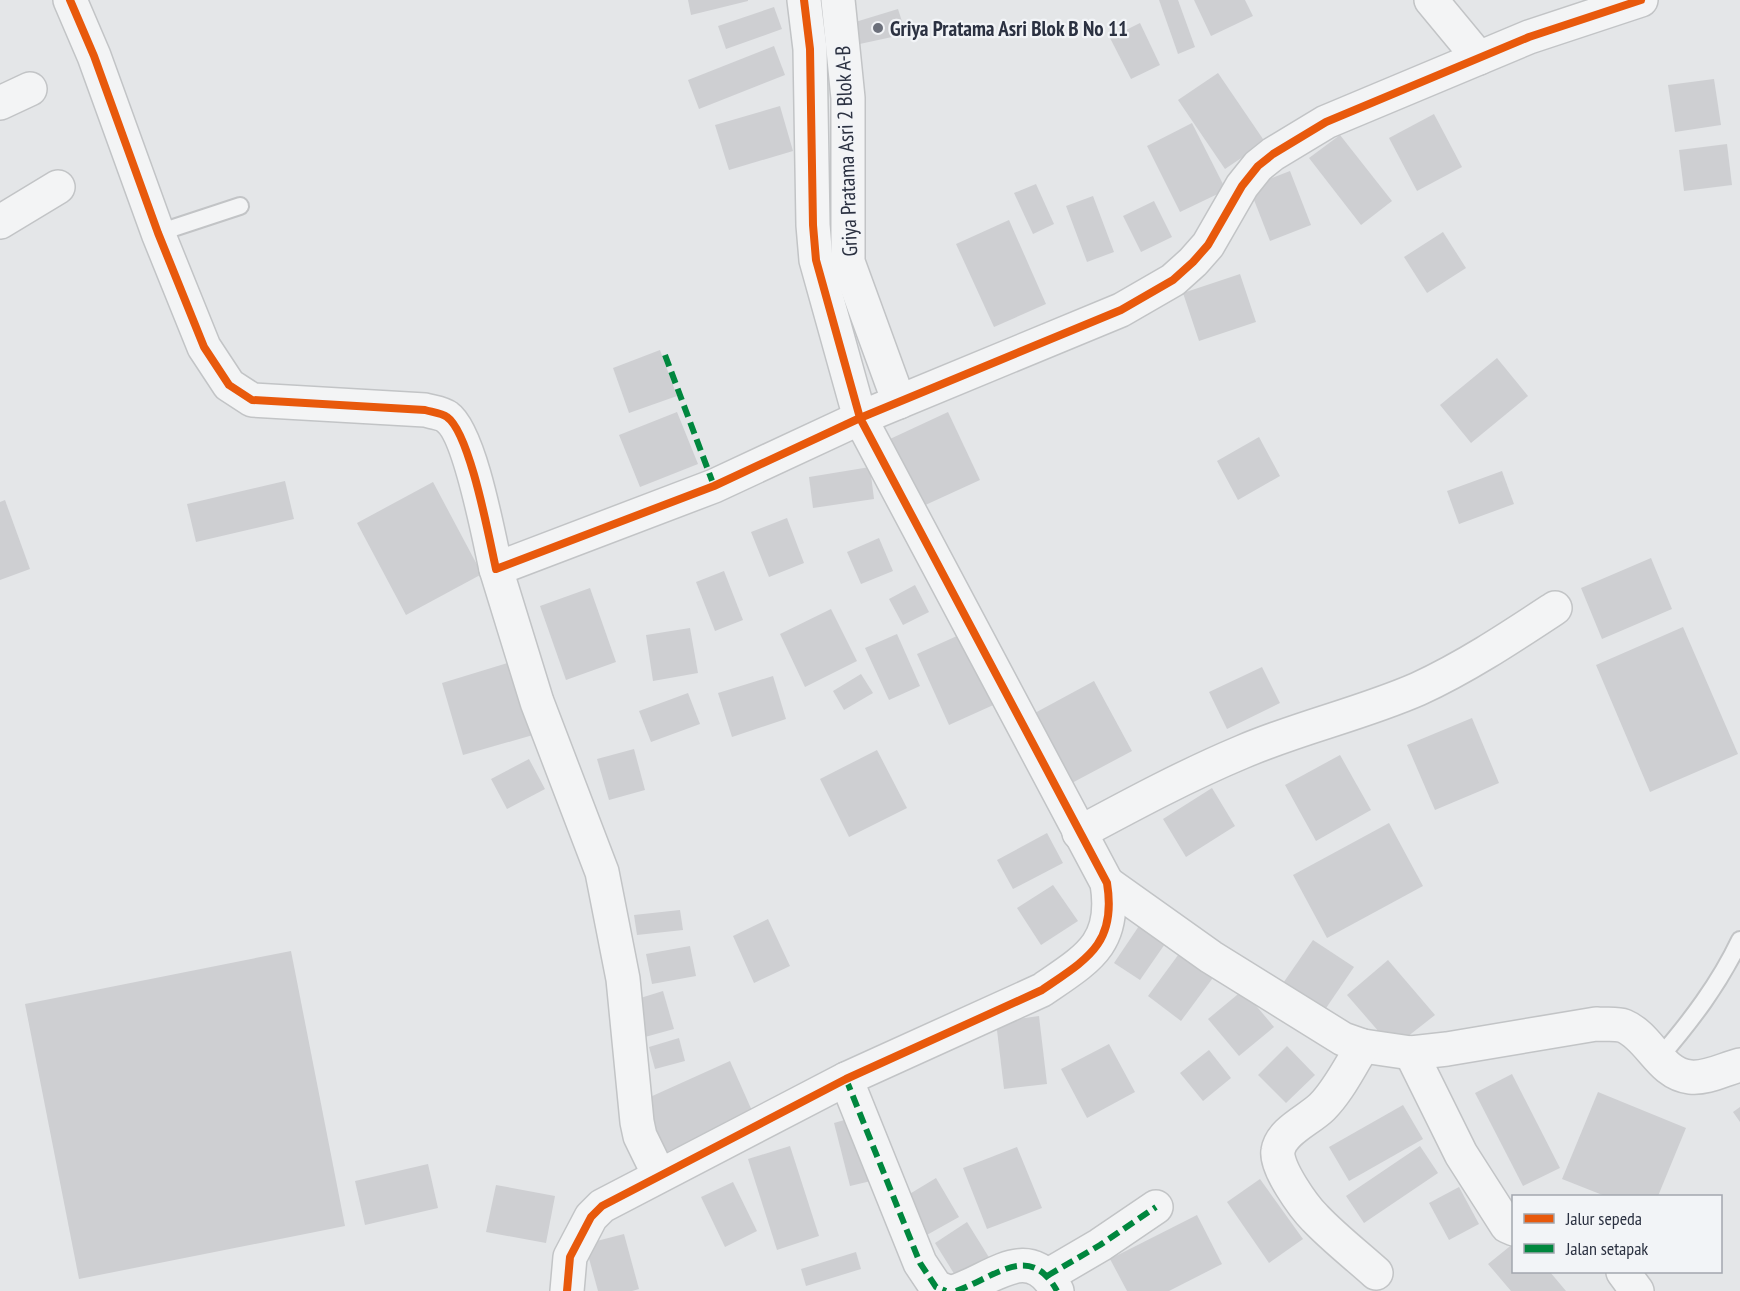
<svg xmlns="http://www.w3.org/2000/svg" width="1740" height="1291" viewBox="0 0 1740 1291" font-family="'PT Sans Narrow',sans-serif">
<style>
.building{fill:#cecfd2}
.lines{fill:none;stroke-linecap:round;stroke-linejoin:round}
.lane-casing{stroke:#c2c4c6;stroke-width:20}
.street-casing{stroke:#c2c4c6;stroke-width:36}
.lane{stroke:#f3f4f5;stroke-width:16}
.street{stroke:#f3f4f5;stroke-width:33}
.quiet{stroke:#00873e;stroke-width:6;stroke-dasharray:12 6;stroke-linecap:butt}
.cycleway-casing{stroke:#f2f4f7;stroke-width:11}
.cycleway{stroke:#e8590c;stroke-width:8}
.poi-dot{fill:#6c707b;stroke:#f2f4f7;stroke-width:2}
.labels{text-anchor:middle;dominant-baseline:central;stroke-width:4.5;stroke-linejoin:round;paint-order:stroke}
.poi-label{font-size:21px;font-weight:bold;fill:#2b3141;stroke:#f2f4f7;text-anchor:start}
.street-label{font-size:21px;fill:#2b3141;stroke:#f2f4f7}
</style>
<rect width="100%" height="100%" fill="#e4e6e8"/>
<!-- building -->
<g class="building">
<path d="M688 0H748V1L691 15Z"/>
<path d="M1159 0H1178L1195 47 1178 54Z"/>
<path d="M1194 0H1245L1253 16 1211 36Z"/>
<path d="M774 7 782 29 726 49 718 26Z"/>
<path d="M898 9 906 34 855 45 852 23Z"/>
<path d="M1140 23 1160 65 1131 79 1110 38Z"/>
<path d="M774 46 785 75 699 109 688 80Z"/>
<path d="M1218 73 1265 142 1225 169 1178 100Z"/>
<path d="M1714 79 1721 125 1675 132 1668 85Z"/>
<path d="M780 106 793 151 729 170 715 125Z"/>
<path d="M1434 114 1462 167 1417 191 1389 138Z"/>
<path d="M1192 123 1226 190 1180 212 1147 146Z"/>
<path d="M1340 135 1392 201 1361 225 1309 158Z"/>
<path d="M1727 144 1732 185 1684 191 1679 150Z"/>
<path d="M1290 171 1311 225 1270 241 1249 187Z"/>
<path d="M1036 184 1054 224 1033 234 1014 193Z"/>
<path d="M1093 196 1114 252 1087 262 1066 206Z"/>
<path d="M1154 201 1172 237 1141 252 1123 216Z"/>
<path d="M1009 220 1046 304 994 327 956 244Z"/>
<path d="M1443 232 1466 268 1427 293 1404 257Z"/>
<path d="M1240 274 1256 322 1199 341 1183 293Z"/>
<path d="M660 350 677 396 629 413 613 368Z"/>
<path d="M1497 358 1528 396 1471 443 1440 405Z"/>
<path d="M677 412 698 464 640 487 619 435Z"/>
<path d="M948 412 980 480 921 507 890 439Z"/>
<path d="M1259 437 1280 476 1238 500 1217 461Z"/>
<path d="M870 467 874 499 813 508 809 477Z"/>
<path d="M1502 471 1514 504 1459 524 1447 491Z"/>
<path d="M285 481 294 519 196 542 187 504Z"/>
<path d="M433 482 482 574 406 615 357 523Z"/>
<path d="M5 500 30 569 0 580V502Z"/>
<path d="M787 518 804 563 769 577 751 532Z"/>
<path d="M879 538 893 571 861 584 847 552Z"/>
<path d="M1651 558 1672 609 1602 639 1581 588Z"/>
<path d="M724 571 743 620 715 631 696 582Z"/>
<path d="M915 585 929 612 903 625 889 599Z"/>
<path d="M590 588 616 662 566 680 540 606Z"/>
<path d="M831 609 857 661 805 687 780 634Z"/>
<path d="M1683 627 1738 754 1650 792 1596 665Z"/>
<path d="M690 628 698 673 653 681 646 635Z"/>
<path d="M968 631 1000 702 949 725 917 654Z"/>
<path d="M897 634 920 686 889 700 865 648Z"/>
<path d="M511 662 533 735 463 755 442 683Z"/>
<path d="M1262 667 1280 703 1227 729 1209 692Z"/>
<path d="M861 674 873 693 844 710 833 691Z"/>
<path d="M773 676 786 719 732 737 718 693Z"/>
<path d="M1094 681 1132 751 1070 784 1033 714Z"/>
<path d="M688 693 700 724 651 742 639 711Z"/>
<path d="M1472 718 1499 783 1435 810 1407 745Z"/>
<path d="M634 749 645 790 609 800 597 759Z"/>
<path d="M877 750 907 808 849 837 820 779Z"/>
<path d="M1340 755 1371 810 1316 841 1285 785Z"/>
<path d="M529 759 545 789 507 809 491 779Z"/>
<path d="M1212 788 1235 826 1186 857 1163 819Z"/>
<path d="M1389 823 1423 886 1327 938 1293 875Z"/>
<path d="M1047 833 1063 863 1013 889 997 860Z"/>
<path d="M1053 885 1078 921 1041 945 1017 908Z"/>
<path d="M680 910 683 930 637 935 634 915Z"/>
<path d="M768 919 790 966 754 983 733 936Z"/>
<path d="M1141 923 1167 941 1140 980 1114 963Z"/>
<path d="M1313 940 1354 967 1320 1017 1279 989Z"/>
<path d="M690 946 696 976 652 984 646 954Z"/>
<path d="M1184 947 1218 971 1181 1021 1148 996Z"/>
<path d="M291 951 345 1226 79 1279 25 1004Z"/>
<path d="M1388 960 1435 1015 1393 1048 1347 995Z"/>
<path d="M1243 990 1274 1027 1239 1056 1208 1019Z"/>
<path d="M663 991 674 1029 645 1037 634 1000Z"/>
<path d="M1039 1016 1047 1084 1004 1089 996 1022Z"/>
<path d="M679 1038 685 1061 655 1069 649 1047Z"/>
<path d="M1109 1044 1135 1092 1087 1118 1061 1069Z"/>
<path d="M1287 1046 1315 1075 1286 1103 1258 1075Z"/>
<path d="M1209 1050 1231 1078 1203 1101 1180 1073Z"/>
<path d="M730 1061 753 1113 662 1154 639 1102Z"/>
<path d="M1512 1074 1560 1168 1523 1186 1475 1093Z"/>
<path d="M1598 1092 1686 1128 1658 1196H1605L1562 1179Z"/>
<path d="M1403 1105 1423 1139 1349 1181 1329 1147Z"/>
<path d="M1740 1107V1122L1733 1112Z"/>
<path d="M855 1117 871 1181 850 1186 834 1123Z"/>
<path d="M790 1146 819 1236 777 1250 748 1159Z"/>
<path d="M1420 1146 1438 1173 1364 1223 1346 1196Z"/>
<path d="M1017 1147 1042 1208 987 1229 963 1168Z"/>
<path d="M428 1164 438 1208 365 1225 355 1181Z"/>
<path d="M936 1178 959 1217 925 1236 903 1198Z"/>
<path d="M1260 1179 1303 1239 1269 1263 1227 1202Z"/>
<path d="M733 1182 757 1231 725 1247 701 1197Z"/>
<path d="M496 1185 555 1196 546 1243 486 1232Z"/>
<path d="M1459 1187 1479 1224 1449 1240 1429 1203Z"/>
<path d="M1197 1215 1222 1264 1169 1291H1127L1110 1259Z"/>
<path d="M967 1222 990 1259 958 1280 935 1243Z"/>
<path d="M624 1234 639 1289 632 1291H598L585 1244Z"/>
<path d="M1514 1243V1272H1550L1566 1291H1511L1488 1264Z"/>
<path d="M856 1252 861 1269 806 1286 801 1269Z"/>
</g>
<g class="lines">
<defs>
<g id="lane">
<path d="M158 233 240 206"/>
<path d="M1659 1058C1691 1021 1719 984 1740 940"/>
</g>
<g id="street">
<path d="M70 0 94 56 158 233 204 347 229 385 252 400 425 410C432 412 442 413 447 417 470 433 489 538 496 569L714 486 860 418 816 260 813 225 810 49 804 0"/>
<path d="M838 0 848 98V262L899 402"/>
<path d="M1431 0 1479 58"/>
<path d="M0 103 30 89"/>
<path d="M0 222 58 187"/>
<path d="M496 569 537 702 602 872 623 979 637 1122 640 1136 659 1175"/>
<path d="M1079 833C1133 804 1187 775 1242 752 1300 727 1361 714 1418 689 1466 667 1511 637 1555 608"/>
<path d="M1107 883 1211 957 1343 1039 1363 1046 1411 1053 1447 1049 1596 1024C1605 1025 1616 1023 1624 1026 1650 1037 1660 1074 1690 1077 1707 1079 1724 1069 1740 1065"/>
<path d="M1363 1046C1350 1066 1339 1090 1322 1107 1309 1120 1281 1131 1278 1151 1275 1167 1304 1207 1315 1218 1334 1238 1356 1255 1376 1273"/>
<path d="M1411 1053 1461 1154 1507 1226 1514 1229"/>
<path d="M846 1079 920 1263 936 1287 946 1291"/>
<path d="M1623 1272 1637 1291"/>
<path d="M1047 1276 1100 1245 1156 1207"/>
<path d="M567 1291 570 1257 591 1217 602 1206 846 1079 1042 990C1087 959 1117 944 1107 883L860 418 1121 310 1173 280 1193 262 1208 245 1242 186 1258 166 1273 154 1326 122 1529 37 1641 0"/>
<path d="M956 1291C994 1278 1030 1241 1057 1291"/>
</g>
</defs>
<!-- lane casing -->
<use href="#lane" class="lane-casing"/>
<!-- street casing -->
<use href="#street" class="street-casing"/>
<!-- lane -->
<use href="#lane" class="lane"/>
<!-- street -->
<use href="#street" class="street"/>
<!-- quiet -->
<g class="quiet">
<path d="M665 355 714 486"/>
<path d="M846 1079 920 1263 936 1287 946 1291"/>
<path d="M1047 1276 1100 1245 1156 1207"/>
<path d="M956 1291C994 1278 1030 1241 1057 1291"/>
</g>
<defs>
<g id="cycleway">
<path d="M70 0 94 56 158 233 204 347 229 385 252 400 425 410C432 412 442 413 447 417 470 433 489 538 496 569L714 486 860 418 816 260 813 225 810 49 804 0"/>
<path d="M567 1291 570 1257 591 1217 602 1206 846 1079 1042 990C1087 959 1117 944 1107 883L860 418 1121 310 1173 280 1193 262 1208 245 1242 186 1258 166 1273 154 1326 122 1529 37 1641 0"/>
</g>
</defs>
<!-- cycleway casing -->
<use href="#cycleway" class="cycleway-casing"/>
<!-- cycleway -->
<use href="#cycleway" class="cycleway"/>
</g>
<!-- markers -->
<circle class="poi-dot" cx="878" cy="28" r="6"/>
<g class="labels">
<!-- poi labels -->
<g class="poi-label">
<text x="890" y="28">Griya Pratama Asri Blok B No 11</text>
</g>
<!-- street labels -->
<g class="street-label">
<text transform="translate(846 151) rotate(-92)">Griya Pratama Asri 2 Blok A-B</text>
</g>
</g>
<!-- legend -->
<rect x="1512" y="1195" width="210" height="78" fill="#f2f4f7" stroke="#a2a6ae" stroke-width="1.5"/>
<rect x="1524" y="1214" width="30" height="9" fill="#e8590c" stroke="#a2a6ae" stroke-width="1.5"/>
<text x="1566" y="1225" font-size="18" fill="#2b3141">Jalur sepeda</text>
<rect x="1524" y="1244" width="30" height="9" fill="#00873e" stroke="#a2a6ae" stroke-width="1.5"/>
<text x="1566" y="1255" font-size="18" fill="#2b3141">Jalan setapak</text>
</svg>
